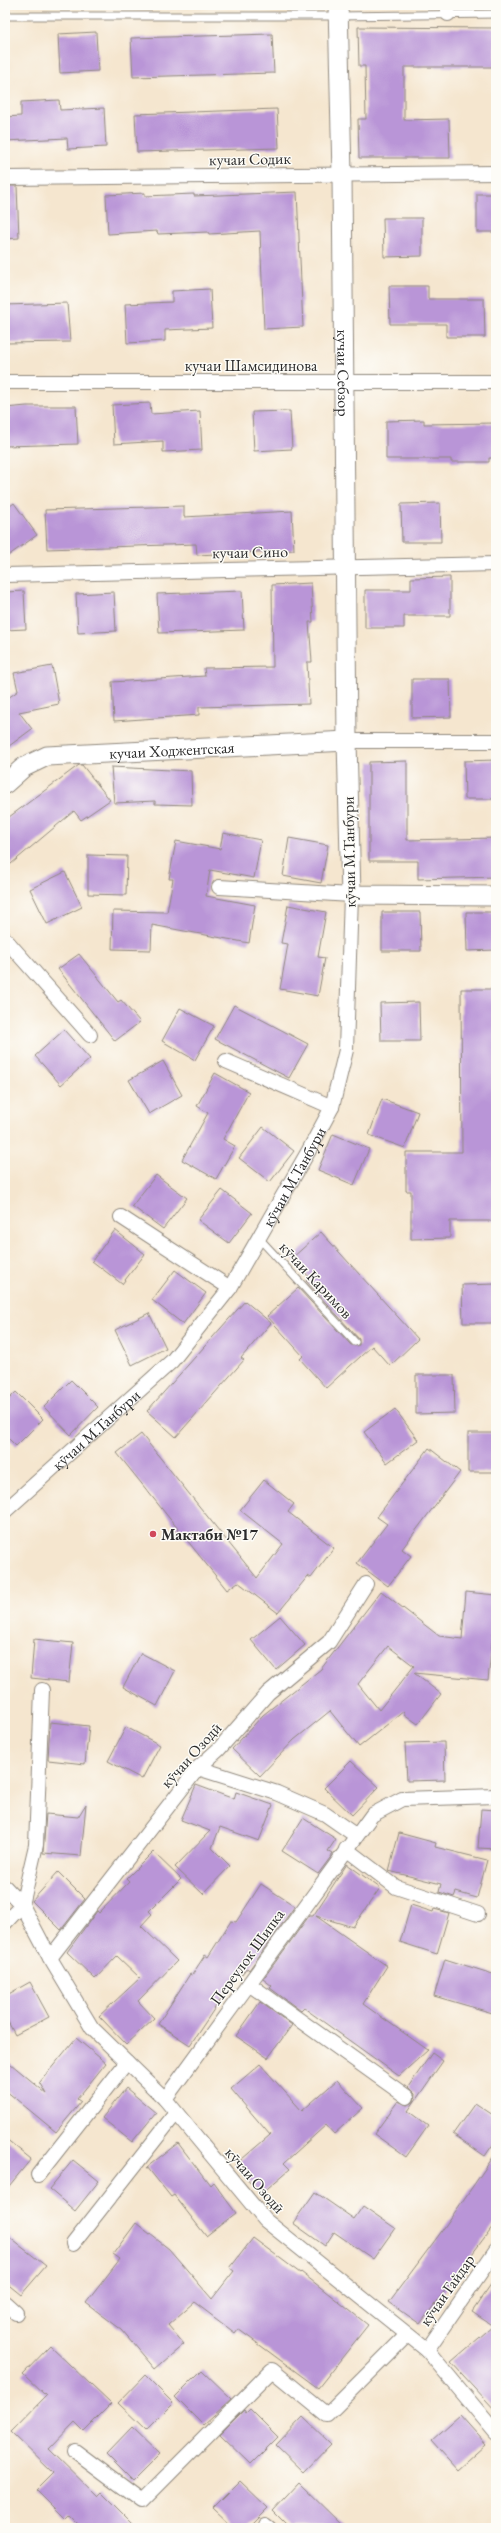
<svg xmlns="http://www.w3.org/2000/svg" width="501" height="2533" viewBox="0 0 501 2533" font-family="'EB Garamond',serif">
<style>
.building{fill:#b995d7;fill-rule:evenodd}
.lines{fill:none;stroke-linecap:round;stroke-linejoin:round}
.lane-casing{stroke:#90887d;stroke-width:9}
.street-casing{stroke:#90887d;stroke-width:16}
.secondary-casing{stroke:#90887d;stroke-width:21}
.lane{stroke:#fff;stroke-width:7}
.street{stroke:#fff;stroke-width:14}
.secondary{stroke:#fff;stroke-width:19}
.poi-dot{fill:#d1495b;stroke:#fdfcf7;stroke-width:1.5}
.labels{text-anchor:middle;dominant-baseline:central;stroke-width:3;stroke-linejoin:round;paint-order:stroke}
.street-label{font-size:16px;fill:#2b2b2b;stroke:#fdfcf7}
.poi-label{font-size:16px;font-weight:bold;fill:#2b2b2b;stroke:#fdfcf7;text-anchor:start}
</style>
<rect width="100%" height="100%" fill="#fdfcf7"/>
<filter id="ink" filterUnits="userSpaceOnUse"><feTurbulence type="fractalNoise" baseFrequency=".025" numOctaves="2"/><feDisplacementMap in="SourceGraphic" scale="8" xChannelSelector="R" yChannelSelector="G"/><feConvolveMatrix kernelMatrix="1 2 1 2 8 2 1 2 1" color-interpolation-filters="sRGB"/></filter>
<filter id="wash" filterUnits="userSpaceOnUse"><feTurbulence type="fractalNoise" baseFrequency=".012" numOctaves="4" result="noise"/><feDisplacementMap in="SourceGraphic" scale="16" xChannelSelector="R" yChannelSelector="G"/><feGaussianBlur stdDeviation="0.9" result="paint"/><feColorMatrix in="noise" values="0 0 0 0 0 0 0 0 0 0 0 0 0 0 0 0 0 1.4 0 .05"/><feComposite in="paint" operator="in"/></filter>
<g filter="url(#wash)">
<rect width="100%" height="100%" fill="#f5e6cf"/>
<g id="blocks">
<!-- building -->
<g class="building">
<path d="M358 27 496 28V67H404V120L449 119 450 158H359L358 119H366L365 66H359Z"/>
<path d="M96 32 98 71 60 73 58 34Z"/>
<path d="M272 34 274 73 133 77 131 38Z"/>
<path d="M59 100 60 110 104 108 106 147 68 149 67 138 5 141V117L21 116V102Z"/>
<path d="M277 109 279 148 137 152 135 114Z"/>
<path d="M5 186H17L19 238 5 239Z"/>
<path d="M297 192 303 327 264 329 260 231 209 234 208 232 158 234 157 231 108 234 106 195 145 193V196L194 194V196Z"/>
<rect x="477" y="194" width="19" height="38"/>
<path d="M383 218H422V256L384 257Z"/>
<path d="M389 286H428V299H484L485 337H446V324H390Z"/>
<path d="M210 289 212 328 165 330V341L127 343 125 304 172 302V291Z"/>
<path d="M67 303 70 342 5 343V305Z"/>
<path d="M150 403 151 414 200 411 202 450 163 452V441L114 444 112 405Z"/>
<path d="M27 406H76L78 444 5 446V408Z"/>
<path d="M290 411 292 449 254 451 252 412Z"/>
<path d="M424 420V424L496 423V458H489V462H451V459H386V421Z"/>
<path d="M14 503 37 535 5 558V510Z"/>
<path d="M440 503 441 542H402L401 504Z"/>
<path d="M184 506V517L292 511 294 550 197 555 196 544 47 549 45 510Z"/>
<path d="M450 577V616H404V628H365V590H411V578Z"/>
<path d="M311 583 313 622H309L312 662H307L309 704 199 707V715L114 721 112 682 205 676 204 668 273 667 272 585Z"/>
<path d="M24 591 26 629 5 630V592Z"/>
<path d="M242 591 244 630 159 633 157 594Z"/>
<path d="M114 592 116 631 78 633 76 594Z"/>
<path d="M52 666 59 704 19 712 32 729 5 749V693L8 698 18 691 14 673Z"/>
<path d="M412 679H450L451 717 412 718Z"/>
<path d="M496 760V799H465L464 761Z"/>
<path d="M407 761V840L496 838V877L418 879V861H369V762Z"/>
<path d="M79 765H82L110 800 81 820 74 811 5 869V820Z"/>
<path d="M111 767 191 771 192 805 155 804V801L114 803Z"/>
<path d="M223 833 261 840 254 878 210 870 206 896 255 905 249 943 152 925 151 950 112 949 113 911 167 912 173 879H169L176 841 220 849Z"/>
<path d="M289 838 328 845 321 883 283 876Z"/>
<path d="M88 855 127 856 126 895 88 894Z"/>
<path d="M65 872 82 907 47 924 30 889Z"/>
<path d="M288 905 326 912 318 957 325 958 318 996 280 989 288 944 281 943Z"/>
<path d="M382 912H420L421 951H382Z"/>
<path d="M466 912H496V950L467 951Z"/>
<path d="M79 954 118 1002 121 1000 140 1022 115 1041 58 969Z"/>
<path d="M461 989H496V1221H450V1238L411 1239V1191H406V1152H462Z"/>
<path d="M419 1002 420 1041H381L380 1003Z"/>
<path d="M234 1005 308 1044 289 1078 215 1039Z"/>
<path d="M180 1008 214 1026 195 1060 162 1041Z"/>
<path d="M64 1030 90 1059 61 1085 35 1056Z"/>
<path d="M163 1061 182 1095 149 1114 129 1080Z"/>
<path d="M215 1073 249 1092 223 1139 235 1146 216 1179 182 1160 208 1113 197 1106Z"/>
<path d="M382 1099 418 1112 405 1148 369 1135Z"/>
<path d="M263 1127 294 1151 270 1182 239 1158Z"/>
<path d="M333 1134 369 1149 354 1185 318 1170Z"/>
<path d="M156 1175 187 1198 163 1229 132 1206Z"/>
<path d="M222 1190 252 1213 229 1243 198 1220Z"/>
<path d="M115 1230 145 1254 122 1284 92 1261Z"/>
<path d="M321 1232 418 1339 390 1366 372 1346 326 1388 300 1359 303 1356 267 1316 298 1288 351 1345H359V1339L306 1281 310 1278 292 1258Z"/>
<path d="M175 1270 206 1293 183 1324 152 1300Z"/>
<path d="M496 1284V1323H463L462 1285Z"/>
<path d="M245 1301 271 1323 241 1358 244 1360 176 1437 147 1411Z"/>
<path d="M149 1313 166 1348 132 1365 115 1330Z"/>
<path d="M416 1375H454L455 1413 416 1414Z"/>
<path d="M71 1380 98 1407 71 1435 44 1407Z"/>
<path d="M16 1392 43 1419 16 1446 5 1435V1403Z"/>
<path d="M395 1409 418 1440 387 1463 364 1432Z"/>
<rect x="468" y="1433" width="28" height="39"/>
<path d="M141 1434 257 1578 283 1544 240 1510 264 1480 294 1504 288 1512 334 1548 311 1578 308 1576 278 1613 238 1582 227 1590 117 1453Z"/>
<path d="M429 1448 460 1472 402 1549 411 1556 388 1586 357 1563 387 1524 377 1517Z"/>
<path d="M381 1591 439 1636 462 1639 466 1592 496 1595V1633H493L488 1680 414 1673 441 1694 418 1724 404 1714V1711L359 1747 330 1711 294 1740 260 1776 232 1749 263 1715 321 1669ZM388 1646 414 1666 379 1710 358 1684Z"/>
<path d="M280 1616 305 1645 276 1670 251 1640Z"/>
<path d="M34 1639 73 1643 69 1682 31 1678Z"/>
<path d="M141 1653 175 1671 157 1706 123 1687Z"/>
<path d="M50 1722 89 1726 85 1764 48 1760Z"/>
<path d="M126 1727 160 1745 142 1779 108 1761Z"/>
<path d="M444 1742 445 1780 407 1781 405 1743Z"/>
<path d="M351 1761 379 1787 352 1815 324 1788Z"/>
<path d="M196 1785 234 1799 236 1792 273 1805 259 1841 220 1827 212 1848 230 1866 203 1894 175 1867 210 1831 181 1820Z"/>
<path d="M86 1804 81 1856 43 1853 46 1814 78 1817Z"/>
<path d="M481 1809 496 1810V1849L478 1848Z"/>
<path d="M303 1818 336 1839 328 1851 333 1854 318 1874 282 1851Z"/>
<path d="M399 1833 436 1843 435 1847 487 1860 477 1898 456 1892 454 1897 439 1892 441 1884 389 1871Z"/>
<path d="M153 1852 181 1879 149 1911 152 1914 141 1926 177 1961 138 2001 154 2018 126 2044 99 2016 140 1978 117 1956 95 1979 67 1952 97 1911 99 1913 129 1882 126 1879Z"/>
<path d="M347 1864 380 1888 353 1927 316 1916 387 1966 363 2004 428 2050 399 2076 304 2008 301 2011 270 1988 272 1986 263 1979 309 1916H313Z"/>
<path d="M58 1872 85 1899 61 1930 32 1901Z"/>
<path d="M261 1884 295 1906 249 1970 247 1968 242 1975 239 1972 190 2045 158 2024 190 1974 192 1975 205 1955 208 1957 231 1921 236 1922Z"/>
<path d="M411 1905 433 1912 434 1909 449 1913 437 1954 400 1942Z"/>
<path d="M445 1959 496 1975V2014L434 1996Z"/>
<path d="M30 1982 49 2017 15 2035 5 2016V1996Z"/>
<path d="M260 2002 292 2025 268 2058 236 2036Z"/>
<path d="M76 2038 106 2063 77 2099 81 2102 56 2132 5 2090V2059L47 2094 40 2082Z"/>
<path d="M432 2053 443 2061 408 2111 428 2126 406 2157 374 2134 398 2101 407 2105 414 2102 415 2094 408 2087Z"/>
<path d="M260 2064 302 2111 337 2080 363 2108 334 2134 326 2125 284 2163 290 2169 261 2194 235 2165 270 2135 231 2089Z"/>
<path d="M126 2088 156 2113 132 2142 102 2118Z"/>
<path d="M475 2103 496 2117V2140L485 2156 453 2134Z"/>
<path d="M5 2138 31 2159 5 2191Z"/>
<path d="M178 2143 210 2185 213 2182 236 2213 206 2236 174 2195 171 2197 147 2167Z"/>
<path d="M496 2153V2222L420 2324 389 2302 439 2235Z"/>
<path d="M73 2160 99 2181 75 2211 49 2189Z"/>
<path d="M315 2192 354 2219 363 2206 395 2228 373 2259 334 2232 325 2246 293 2223Z"/>
<path d="M136 2223 169 2249 212 2299 234 2271 230 2268 253 2238 300 2273 301 2272 368 2325 318 2388 238 2329 235 2333 194 2302 168 2325 184 2344 155 2369 122 2330 86 2303 120 2259 113 2254Z"/>
<path d="M5 2234 46 2266 21 2295 5 2282Z"/>
<path d="M496 2277V2411L451 2362 493 2326 472 2312Z"/>
<path d="M50 2346 111 2404 84 2431 75 2422 49 2449 97 2496 101 2492 137 2528H82L68 2514 64 2518 36 2490 53 2473 11 2432 46 2396 23 2374Z"/>
<path d="M202 2370 232 2399 203 2425 175 2397Z"/>
<path d="M145 2375 173 2403 146 2430 118 2403Z"/>
<path d="M250 2409 278 2437 251 2464 220 2434 244 2410 246 2413Z"/>
<path d="M460 2415 486 2444 457 2470 431 2441Z"/>
<path d="M303 2417 331 2444 304 2472 276 2445Z"/>
<path d="M132 2427 160 2454 133 2481 106 2454Z"/>
<path d="M240 2481 268 2508 248 2528H234L213 2508Z"/>
<path d="M299 2483 345 2528H290L273 2511Z"/>
</g>
</g>
</g>
<g filter="url(#ink)">
<use href="#blocks" fill-opacity="0" stroke="#90887d" stroke-width="1"/>
<g class="lines">
<defs>
<g id="lane">
<path d="M5 16H338L496 14"/>
<path d="M258 1237 355 1342"/>
</g>
<g id="street">
<path d="M448 5V14"/>
<path d="M5 178 496 173"/>
<path d="M5 382H496"/>
<path d="M5 575 496 564"/>
<path d="M347 741H496"/>
<path d="M5 939 90 1035"/>
<path d="M226 1061 332 1107"/>
<path d="M121 1217 230 1288"/>
<path id="s1" d="M5 1511 172 1361 230 1288 308 1152 332 1107 346 1050 351 895 219 887"/>
<path d="M198 1768 277 1793 325 1814 355 1835"/>
<path d="M346 1849 396 1887 478 1914"/>
<path d="M5 1887 22 1905 50 1958 92 2028 165 2099 265 2220 427 2350 496 2433"/>
<path d="M5 1923 22 1905 36 1845 42 1690"/>
<path d="M50 1958 198 1768 219 1749 268 1693 329 1642 366 1584"/>
<path d="M249 1984 407 2097"/>
<path d="M165 2099 372 1815 402 1799 496 1796"/>
<path d="M38 2175 127 2062"/>
<path d="M73 2244 176 2113"/>
<path d="M5 2303 16 2313"/>
<path d="M427 2350 496 2250"/>
<path d="M75 2451 142 2501 272 2370 327 2415 407 2335"/>
<path d="M265 2525 269 2528"/>
</g>
<g id="secondary">
<path id="s2" d="M338 5 342 175 347 741 351 895 496 896"/>
<path id="s3" d="M5 784 24 767 47 756 347 741"/>
</g>
</defs>
<!-- lane casing -->
<use href="#lane" class="lane-casing"/>
<!-- street casing -->
<use href="#street" class="street-casing"/>
<!-- secondary casing -->
<use href="#secondary" class="secondary-casing"/>
<!-- lane -->
<use href="#lane" class="lane"/>
<!-- street -->
<use href="#street" class="street"/>
<!-- secondary -->
<use href="#secondary" class="secondary"/>
</g>
</g>
<!-- markers -->
<circle class="poi-dot" cx="153" cy="1534" r="4"/>
<g class="labels">
<!-- street labels -->
<g class="street-label">
<text transform="translate(250 159) rotate(-1)">кучаи Содик</text>
<text x="251" y="365">кучаи Шамсидинова</text>
<text stroke="none"><textPath href="#s2" startOffset="368">кучаи Себзор</textPath></text>
<text transform="translate(250 552) rotate(-1)">кучаи Сино</text>
<text stroke="none"><textPath href="#s3" startOffset="176">кучаи Ходжентская</textPath></text>
<text transform="translate(349 852) rotate(-91)">кӯчаи М.Танбури</text>
<text stroke="none"><textPath href="#s1" startOffset="446">кӯчаи М.Танбури</textPath></text>
<text transform="translate(316 1280) rotate(47)">кӯчаи Каримов</text>
<text stroke="none"><textPath href="#s1" startOffset="122">кӯчаи М.Танбури</textPath></text>
<text transform="translate(191 1755) rotate(-48)">кӯчаи Озодӣ</text>
<text transform="translate(247 1957) rotate(-54)">Переулок Шипка</text>
<text transform="translate(255 2180) rotate(49)">кӯчаи Озодӣ</text>
<text transform="translate(447 2290) rotate(-55)">кӯчаи Гайдар</text>
</g>
<!-- poi labels -->
<g class="poi-label">
<text x="161" y="1534">Мактаби №17</text>
</g>
</g>
<!-- margin -->
<rect width="501" height="2533" fill="none" stroke="#fdfcf7" stroke-width="20"/>
</svg>
